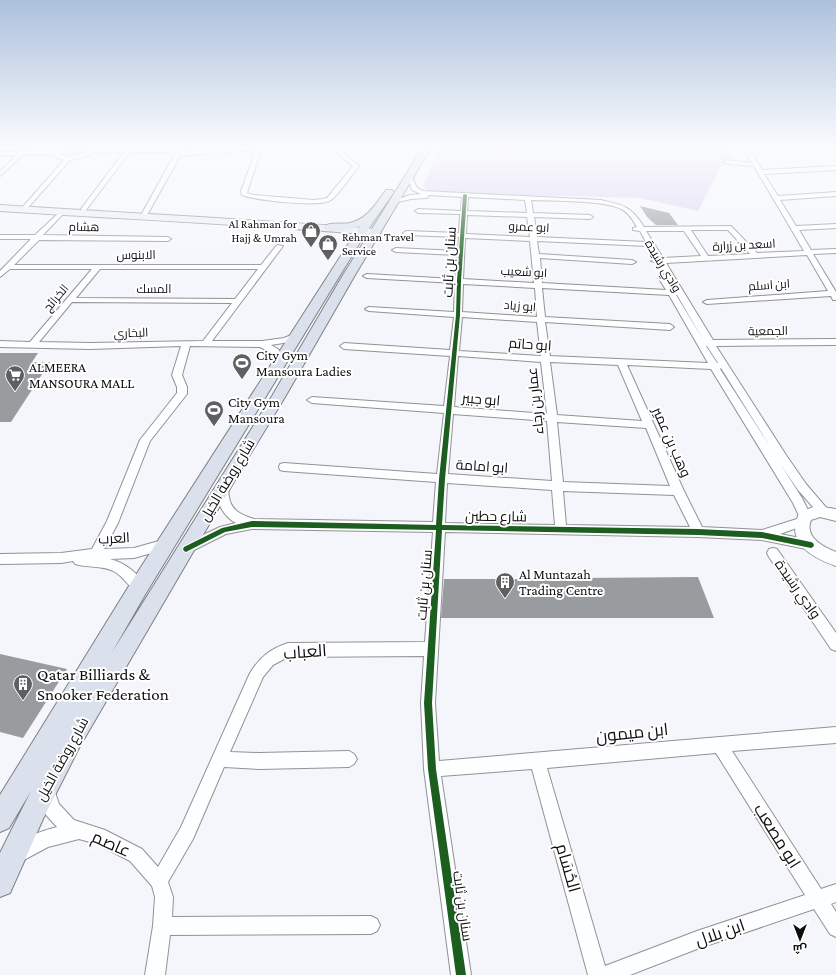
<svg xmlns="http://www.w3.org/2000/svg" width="836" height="975" viewBox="0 0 836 975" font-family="'Crimson Pro',Cairo,serif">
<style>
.green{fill:#dcd5f1}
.building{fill:#999c9f}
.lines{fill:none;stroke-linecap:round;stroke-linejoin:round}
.minor-casing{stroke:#929295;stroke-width:2}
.tertiary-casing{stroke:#929295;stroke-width:2}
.secondary-casing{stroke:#88898c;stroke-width:2}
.primary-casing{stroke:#7f8082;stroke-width:2}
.minor{fill:#fdfeff;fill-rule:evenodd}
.tertiary{fill:#fdfeff;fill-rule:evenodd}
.secondary{fill:#eaeef5;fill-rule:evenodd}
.primary{fill:#dae1ec;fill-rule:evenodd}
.cycleway-casing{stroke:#fff;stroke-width:2}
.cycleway{fill:#1b5e20;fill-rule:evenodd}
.labels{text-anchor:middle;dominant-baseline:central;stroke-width:4;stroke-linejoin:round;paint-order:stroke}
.far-poi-label{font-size:12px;fill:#0e0e0e;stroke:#fff;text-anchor:end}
.far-street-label{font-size:12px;fill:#0e0e0e;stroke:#fff}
.street-label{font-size:14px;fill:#0e0e0e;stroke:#fff}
.poi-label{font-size:14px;fill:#0e0e0e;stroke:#fff;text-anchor:start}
.near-street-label{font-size:17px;fill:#0e0e0e;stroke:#fff}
.near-poi-label{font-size:17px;fill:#0e0e0e;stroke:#fff;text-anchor:start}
</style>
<rect width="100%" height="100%" fill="#f4f6fc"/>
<!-- green -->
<g class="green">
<path d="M440 146H736L727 162 720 168 698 211 640 198 437 193 427 191 423 186Z"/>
<path d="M82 147 87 148 88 151C82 157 69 159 62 153L69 149Z"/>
</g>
<!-- building -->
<g class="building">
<path d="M640 206 669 213 678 225H656L647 217Z"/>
<path d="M0 353H38L32 362H50L11 422H0Z"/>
<path d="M698 577 714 618H441L444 579H580V578Z"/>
<path d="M0 654 67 669 23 738 0 732Z"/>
</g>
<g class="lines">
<defs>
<g id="minor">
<path d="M66 146H74L61 153 60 155C70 158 81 156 90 150L89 146H93L96 149H127L129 146H133L132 149 178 148 181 146 184 148 182 152 257 146H284L261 149 247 193 253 195 314 200 323 199 327 198 353 166 328 146H335L359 166C352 175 339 194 331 200 321 208 255 200 242 195L241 191 256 150 180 156 146 217 143 219 140 217 176 152H130L86 210 84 211 81 209 124 152 94 153 82 158 70 160 25 211H21V209L64 160 55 157V154L23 155 0 176V171L17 155 0 156V152H20L24 149 26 151 57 150Z"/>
<path d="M742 146H748L762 170 836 166V170L764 174 778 196 836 192V196L780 200 796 226 836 224V228L799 230 811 250 836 249V253L813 254 836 292V300H833L831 296 707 304 703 302 707 300 828 291 807 255 666 263 713 340 836 339V345L716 346 786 455 806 484 830 512 828 515 824 517 820 515 798 490 781 465 802 498 811 516 809 519 806 520 805 525 780 534 815 541 817 545 815 549 811 550 762 540 698 537 445 532 435 703 439 761 836 727V743L732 751 821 889 836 884V902L831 904 836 912V937L830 934 814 909 697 949 630 975H588L532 769 441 776 471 975H451L424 769 421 703 424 656 288 657 273 665 263 677 230 752 259 753 349 751 354 754 357 759 354 764 349 767 259 769 224 767 193 839 168 882 173 897 172 917 371 916 377 919 380 925 377 931 371 934 170 935 165 975H145L153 926 155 897 152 886 130 861 97 844 79 839 48 847 20 862 14 859 11 853C18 838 42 831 57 827L46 815 38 790 40 784 46 782 52 784 59 804 74 820 105 830 142 849 158 867 181 827 250 673C260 657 270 649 288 643L425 642 433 532 252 529 226 534 186 554 182 553 180 549 182 545 220 527 236 523C224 517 212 498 219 484L223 483 227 484C229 488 228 492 229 497 231 511 242 515 254 519L433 522 436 482 284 471 280 470 279 467 280 464 284 463 437 474 444 413 312 403 307 400 312 397 444 406 450 356 344 349 340 346 344 343 450 350 454 317 369 311 365 309 369 307 454 312 455 283 367 278 363 276 367 274 455 279 457 255 396 252 392 250 396 248 458 251 459 237 406 235 403 233 406 231 459 233 460 214 418 213 415 211 418 209 461 211 462 197 429 195 428 197 426 198 411 199 393 203V201L410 195 421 194 412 190 408 177H412L417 188 423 191 601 200C623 205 631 206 644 227L730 226 732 227 757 253 804 251 754 166 727 164 724 162 727 160 752 163ZM468 197 525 200 527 213 467 211ZM531 200C552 201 605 200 621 209 628 212 633 220 637 227L633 228V230L640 231 646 242 537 237 534 217 590 219 593 217 590 215 533 213ZM467 215 527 217 530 237 466 234ZM691 230H728L750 254 708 256ZM646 231H684L701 256 663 258ZM465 238 530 241 534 283 463 279ZM537 241 648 246 656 259 651 261 658 263 675 291 665 275H662L658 277 666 290 542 283 540 258 632 264 636 262 632 260 539 254ZM463 284 535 288 537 317 462 312ZM542 288 669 295 708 363 550 356 545 322 670 330 674 327 670 324 545 317ZM676 295H677L704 341ZM462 317 537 322 541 356 459 351ZM706 346H707L718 363H717ZM458 356 541 362 547 414 454 407ZM550 362 618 365 642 421 557 415ZM627 365 711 369 793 503 800 518 762 530 702 527 684 491ZM721 368 771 448 720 369ZM453 414 547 421 552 481 448 474ZM557 422 646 428 670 486 563 482ZM447 483 552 490 555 525 445 523ZM563 491 674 495 690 527 566 525ZM716 753 805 895 697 931 605 966 547 768Z"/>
<path d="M822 146H829L836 151V156Z"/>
<path d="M62 210 64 211V213L43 235 168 237 171 239 168 241 39 240 14 265H261L277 245 283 246 212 341H262L284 338 296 333 300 336 289 342 271 345 278 349 285 360 281 363 278 362 272 353 260 347 190 346 182 375 187 387V394L150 441 118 523 104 549 134 548 166 539 170 540 172 544 170 548 166 549 134 558 110 559C125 563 139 573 145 587L143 591 139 593C130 589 124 577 115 572 103 565 88 568 75 564L73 561 61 563 0 564V554L61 553 92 549 107 521 140 440 177 393V387L172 375 181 346 90 349 0 347V341L30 342 92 269H10L0 277V271L31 239H0V235H35ZM100 269H258L235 299 76 298ZM72 302 232 303 203 341 90 343 39 342Z"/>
<path d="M773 548 777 549 836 633V651L831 649 769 557 767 553 769 549Z"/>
</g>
<path id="tertiary" d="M816 506 836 509V521L820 517 811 520C804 537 823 547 836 552V566C811 557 784 542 800 512Z"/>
<path id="secondary" d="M0 205C125 213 251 219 376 229L381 232 376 235C251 225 125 219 0 211Z"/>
<path id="primary" d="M424 146H432L355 275 285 397 242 468 80 746 43 819 10 893 0 897V853L31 791 9 828 0 832V795L132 581 360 226C353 230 328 234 323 228 328 221 342 225 350 223 367 219 376 204 386 190H392L394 192 367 231 146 593 111 654 272 396 343 275Z"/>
</defs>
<!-- minor casing -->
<use href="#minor" class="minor-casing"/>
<!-- tertiary casing -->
<use href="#tertiary" class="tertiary-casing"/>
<!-- secondary casing -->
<use href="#secondary" class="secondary-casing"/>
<!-- primary casing -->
<use href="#primary" class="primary-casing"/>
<!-- minor -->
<use href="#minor" class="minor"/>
<!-- tertiary -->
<use href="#tertiary" class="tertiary"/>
<!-- secondary -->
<use href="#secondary" class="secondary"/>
<!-- primary -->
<use href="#primary" class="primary"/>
<defs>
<path id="cycleway" d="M465 194 467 195 461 281 460 315 445 479 442 525 698 529 762 532 811 542 813 543 814 545 813 547 811 548 762 538 698 535 442 530 432 703 436 769 466 975H456L428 769 424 703 436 530 252 527 225 532 186 552 184 551 183 549 184 547 222 528 252 521 436 525 439 479 456 315 457 281 463 195Z"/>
</defs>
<!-- cycleway casing -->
<use href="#cycleway" class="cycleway-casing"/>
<!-- cycleway -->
<use href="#cycleway" class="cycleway"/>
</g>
<!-- sky -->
<linearGradient id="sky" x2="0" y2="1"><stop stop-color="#adc0dc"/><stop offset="0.52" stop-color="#fafbfe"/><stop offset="1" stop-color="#fafbfe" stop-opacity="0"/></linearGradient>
<rect width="836" height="283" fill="url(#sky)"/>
<!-- icons -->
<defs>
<symbol id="shop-pin" viewBox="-11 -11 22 30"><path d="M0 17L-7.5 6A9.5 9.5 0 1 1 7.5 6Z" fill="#5e5f61" stroke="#fff"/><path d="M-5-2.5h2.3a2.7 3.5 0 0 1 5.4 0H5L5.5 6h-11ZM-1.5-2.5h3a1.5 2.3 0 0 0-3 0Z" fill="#fff"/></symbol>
<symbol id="stadium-pin" viewBox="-11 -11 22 30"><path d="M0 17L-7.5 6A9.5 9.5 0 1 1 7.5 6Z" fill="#5e5f61" stroke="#fff"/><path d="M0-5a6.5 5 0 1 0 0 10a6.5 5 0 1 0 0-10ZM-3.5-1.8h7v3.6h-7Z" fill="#fff"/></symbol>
<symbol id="supermarket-pin" viewBox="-11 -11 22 30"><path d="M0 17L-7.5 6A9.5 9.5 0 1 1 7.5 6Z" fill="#5e5f61" stroke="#fff"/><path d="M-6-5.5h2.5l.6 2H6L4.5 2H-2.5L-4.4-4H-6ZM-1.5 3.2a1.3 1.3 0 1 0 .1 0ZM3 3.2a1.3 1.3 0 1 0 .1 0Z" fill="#fff"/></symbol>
<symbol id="building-pin" viewBox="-11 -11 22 30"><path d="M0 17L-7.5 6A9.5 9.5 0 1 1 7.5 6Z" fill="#5e5f61" stroke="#fff"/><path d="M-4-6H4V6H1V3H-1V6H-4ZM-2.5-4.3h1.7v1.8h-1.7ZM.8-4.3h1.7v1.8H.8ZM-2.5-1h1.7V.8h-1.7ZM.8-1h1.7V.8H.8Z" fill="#fff"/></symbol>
</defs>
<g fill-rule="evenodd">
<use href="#shop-pin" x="300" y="220" width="22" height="30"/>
<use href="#shop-pin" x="317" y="233" width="22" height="30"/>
<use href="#stadium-pin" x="231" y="352" width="22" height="30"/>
<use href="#supermarket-pin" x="4" y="364" width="22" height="30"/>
<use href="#stadium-pin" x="203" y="399" width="22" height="30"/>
<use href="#building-pin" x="494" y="571" width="22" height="30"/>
<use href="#building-pin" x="12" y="673" width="22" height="30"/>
</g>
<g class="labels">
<!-- far-poi labels -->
<g class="far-poi-label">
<text x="297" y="224">Al Rahman for<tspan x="297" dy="14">Hajj &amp; Umrah</tspan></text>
<text x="342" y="237" text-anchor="start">Rehman Travel<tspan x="342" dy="14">Service</tspan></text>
</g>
<!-- far-street labels -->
<g class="far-street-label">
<text transform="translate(84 227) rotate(1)">هشام</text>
<text transform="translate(529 227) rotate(3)">ابو عمرو</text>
<text transform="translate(744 245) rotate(-3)">اسعد بن زرارة</text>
<text transform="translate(136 255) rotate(-1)">الابنوس</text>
<text transform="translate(663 266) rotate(59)">وادي رشيدة</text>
<text transform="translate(524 272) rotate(3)">ابو شعيب</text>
<text transform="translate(769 285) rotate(-4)">ابن اسلم</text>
<text x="154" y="289">المسك</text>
<text transform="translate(56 298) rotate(-50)">الخرائج</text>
<text transform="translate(520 306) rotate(4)">ابو زياد</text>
<text transform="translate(768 331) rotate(-1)">الجمعية</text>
<text transform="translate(131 333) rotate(-2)">البخاري</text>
</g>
<!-- street labels -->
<g class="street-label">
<text transform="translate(449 262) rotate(-87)">سنان بن ثابت</text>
<text transform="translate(530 344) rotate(4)">ابو حاتم</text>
<text transform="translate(481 399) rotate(5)">ابو جبير</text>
<text transform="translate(535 401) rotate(-96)">عمار بن رجاء</text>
<text transform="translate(672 442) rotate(66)">وهب بن عمير</text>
<text transform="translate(482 466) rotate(4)">ابو امامة</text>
<text transform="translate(227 480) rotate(-59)">شارع روضة الخيل</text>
<text transform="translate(496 516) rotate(1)">شارع حطين</text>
<text transform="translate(114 538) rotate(-3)">العرب</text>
<text transform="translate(424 585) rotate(-85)">سنان بن ثابت</text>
<text transform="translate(798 589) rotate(55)">وادي رشيدة</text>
<text transform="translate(62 759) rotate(-61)">شارع روضة الخيل</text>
<text transform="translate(463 906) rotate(82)">سنان بن ثابت</text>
</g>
<!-- poi labels -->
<g class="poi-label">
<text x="256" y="355">City Gym<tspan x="256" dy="16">Mansoura Ladies</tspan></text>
<text x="29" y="367">ALMEERA<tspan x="29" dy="16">MANSOURA MALL</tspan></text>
<text x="228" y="402">City Gym<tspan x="228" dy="16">Mansoura</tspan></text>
<text x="519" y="574">Al Muntazah<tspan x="519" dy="16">Trading Centre</tspan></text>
</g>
<!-- near-street labels -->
<g class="near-street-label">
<text transform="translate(305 652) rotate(-4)">العباب</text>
<text transform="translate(632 733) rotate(-6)">ابن ميمون</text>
<text transform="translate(777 836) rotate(58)">ابو مصعب</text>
<text transform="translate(111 844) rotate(24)">عاصم</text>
<text transform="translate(568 868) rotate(74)">الحُسَام</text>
<text transform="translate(720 933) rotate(-19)">ابن بلال</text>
</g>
<!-- near-poi labels -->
<g class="near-poi-label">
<text x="37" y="674">Qatar Billiards &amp;<tspan x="37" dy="20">Snooker Federation</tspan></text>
</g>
</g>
<!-- north arrow -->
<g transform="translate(800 939) rotate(180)" stroke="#ffffff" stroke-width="3" paint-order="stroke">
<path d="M0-3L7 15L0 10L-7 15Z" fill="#0e0e0e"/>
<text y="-6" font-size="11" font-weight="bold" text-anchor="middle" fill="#0e0e0e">ش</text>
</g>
</svg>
